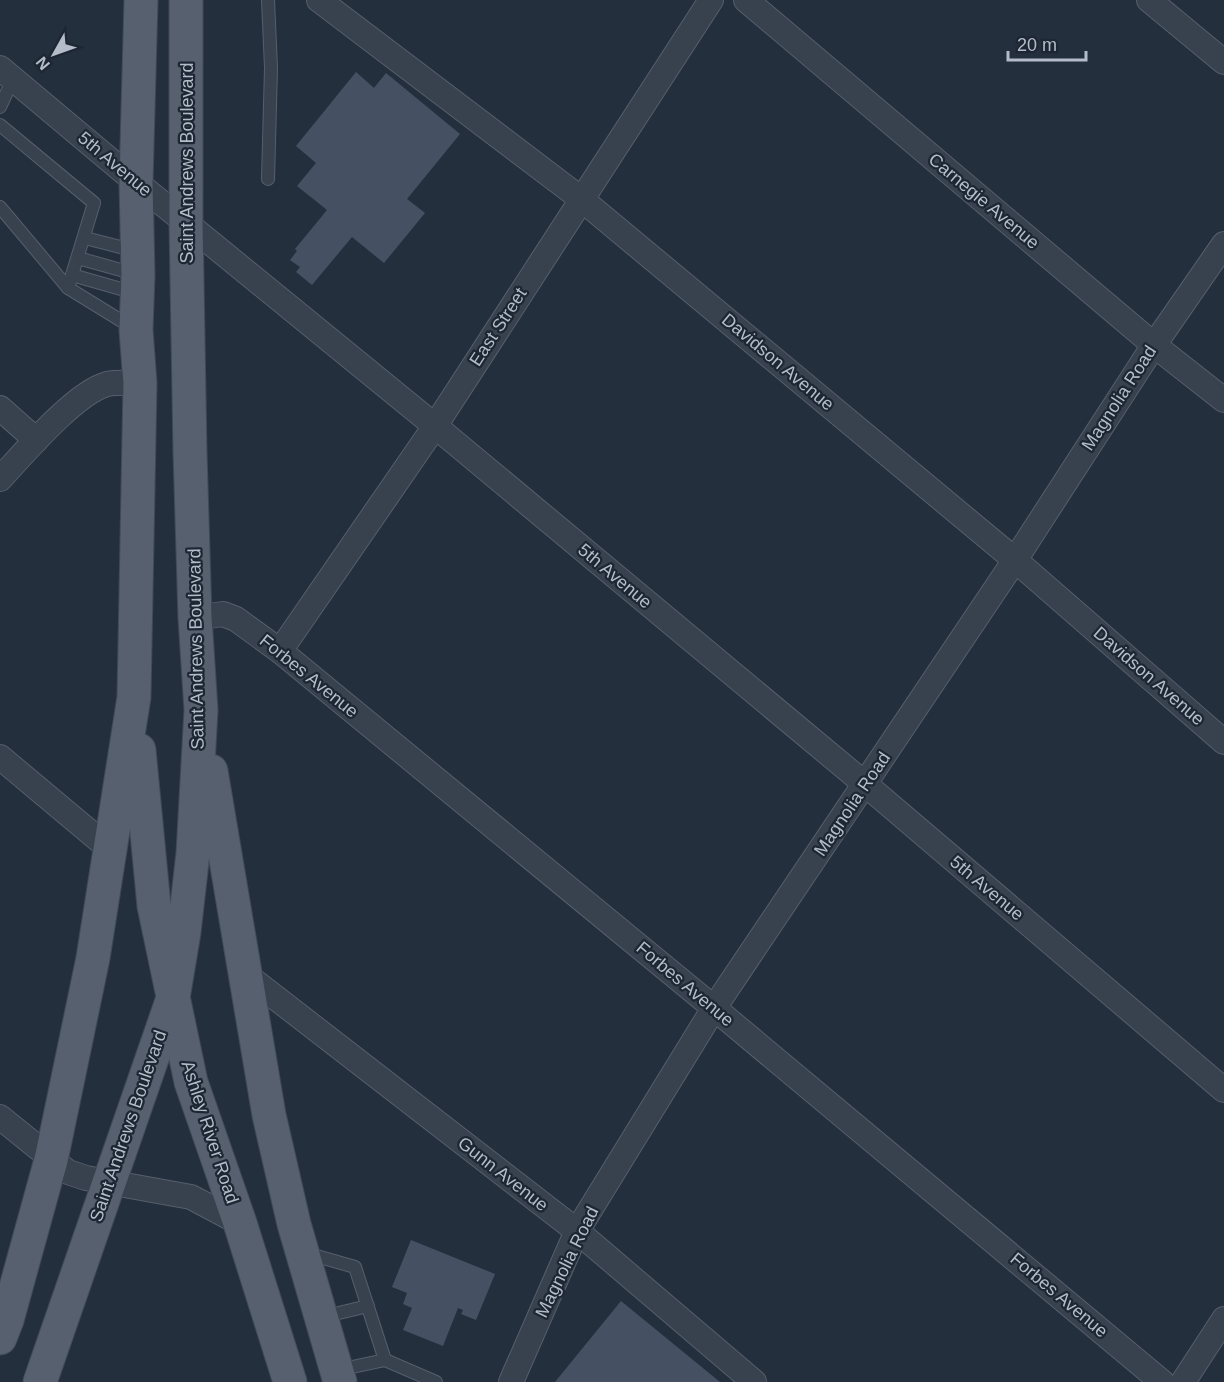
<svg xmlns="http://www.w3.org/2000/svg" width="1224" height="1382" viewBox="0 0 1224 1382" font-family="Arial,sans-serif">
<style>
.building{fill:#455162}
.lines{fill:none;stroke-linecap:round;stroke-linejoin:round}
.lane-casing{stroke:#565f6c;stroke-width:14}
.street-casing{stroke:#565f6c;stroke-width:26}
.primary-casing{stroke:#414a57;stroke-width:35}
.lane{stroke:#38414e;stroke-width:12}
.street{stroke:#38414e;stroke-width:24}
.primary{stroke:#56606e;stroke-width:33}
.labels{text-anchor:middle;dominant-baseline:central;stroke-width:4.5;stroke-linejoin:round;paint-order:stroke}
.street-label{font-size:18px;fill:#b4bcc9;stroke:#1d2633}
</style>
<rect width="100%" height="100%" fill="#242f3e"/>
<!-- building -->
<g class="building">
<path d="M356 72 374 88 386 73 460 134 407 199 425 213 384 263 352 237 312 285 296 272 300 267 290 260 297 251 295 249 327 210 297 186 316 163 296 146Z"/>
<path d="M411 1240 495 1274 476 1320 461 1314 463 1310 458 1308 443 1346 403 1330 412 1308 403 1304 407 1293 392 1287Z"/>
<path d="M621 1301 720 1382H555Z"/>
</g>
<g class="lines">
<defs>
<g id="lane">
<path d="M268 0 271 68 268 179"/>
<path d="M0 107 13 79"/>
<path d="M0 125 94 203 68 288 0 207"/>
<path d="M85 238 136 251"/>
<path d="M78 258 135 274"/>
<path d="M72 275 135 293"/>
<path d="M68 288 133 328"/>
<path d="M306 1253 355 1267 385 1360"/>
<path d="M322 1317 368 1306"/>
<path d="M338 1370 385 1360 436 1382"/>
</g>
<g id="street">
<path d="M319 0 580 198 1015 560 1224 742"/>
<path d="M746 0 1154 345 1224 400"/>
<path d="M1149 0 1224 62"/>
<path d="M0 68 136 182 435 426 865 784 1224 1090"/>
<path d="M0 408 36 440"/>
<path d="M0 479C24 453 75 393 107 384 117 382 130 383 140 383"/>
<path d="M195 618 223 614 236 619 280 651 714 1008 1162 1382"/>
<path d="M280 651 435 426 711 0"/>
<path d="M0 757 111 850"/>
<path d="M245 974 577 1231 754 1382"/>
<path d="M0 1117 68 1172 86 1178 191 1197 240 1223"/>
<path d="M511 1382 577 1231 714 1008 1015 560 1154 345 1224 244"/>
<path d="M1183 1382 1224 1319"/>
</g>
<g id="primary">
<path d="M139 750 154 906 191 1082 240 1223 290 1382"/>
<path d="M211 771 269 1115 294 1224 340 1382"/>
<path d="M0 1338 7 1320 51 1160 93 958 134 697 140 383 136 330 138 275 136 182 141 0"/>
<path d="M40 1382 173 998 184 932 193 853 201 710 195 618 190 452 186 223V0"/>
</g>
</defs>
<!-- lane casing -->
<use href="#lane" class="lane-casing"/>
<!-- street casing -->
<use href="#street" class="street-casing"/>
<!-- primary casing -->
<use href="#primary" class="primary-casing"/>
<!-- lane -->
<use href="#lane" class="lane"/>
<!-- street -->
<use href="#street" class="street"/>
<!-- primary -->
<use href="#primary" class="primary"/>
</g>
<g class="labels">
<!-- street labels -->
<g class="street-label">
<text transform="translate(187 163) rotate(-90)">Saint Andrews Boulevard</text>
<text transform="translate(115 164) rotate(40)">5th Avenue</text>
<text transform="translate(984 201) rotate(40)">Carnegie Avenue</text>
<text transform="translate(498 327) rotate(-57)">East Street</text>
<text transform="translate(778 362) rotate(40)">Davidson Avenue</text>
<text transform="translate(1119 398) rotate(-57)">Magnolia Road</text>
<text transform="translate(615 576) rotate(40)">5th Avenue</text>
<text transform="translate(196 649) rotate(-91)">Saint Andrews Boulevard</text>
<text transform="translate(309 676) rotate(39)">Forbes Avenue</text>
<text transform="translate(1149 676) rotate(41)">Davidson Avenue</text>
<text transform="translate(852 804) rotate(-56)">Magnolia Road</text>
<text transform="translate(987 888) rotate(40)">5th Avenue</text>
<text transform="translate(685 984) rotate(40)">Forbes Avenue</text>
<text transform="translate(128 1126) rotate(-71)">Saint Andrews Boulevard</text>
<text transform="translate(210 1132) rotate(72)">Ashley River Road</text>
<text transform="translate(503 1174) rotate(38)">Gunn Avenue</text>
<text transform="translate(567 1262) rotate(-64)">Magnolia Road</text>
<text transform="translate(1059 1295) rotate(40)">Forbes Avenue</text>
</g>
</g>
<!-- north arrow -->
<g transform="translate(54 54) rotate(230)" stroke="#1d2633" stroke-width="4.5" paint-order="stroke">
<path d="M0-4.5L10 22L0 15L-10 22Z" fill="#b4bcc9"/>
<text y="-9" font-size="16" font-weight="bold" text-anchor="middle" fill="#b4bcc9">N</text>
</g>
<!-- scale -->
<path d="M1008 51v9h78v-9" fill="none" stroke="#b4bcc9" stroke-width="3"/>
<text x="1017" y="51" font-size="18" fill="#b4bcc9" stroke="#1d2633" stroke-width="4.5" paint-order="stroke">20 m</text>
</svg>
